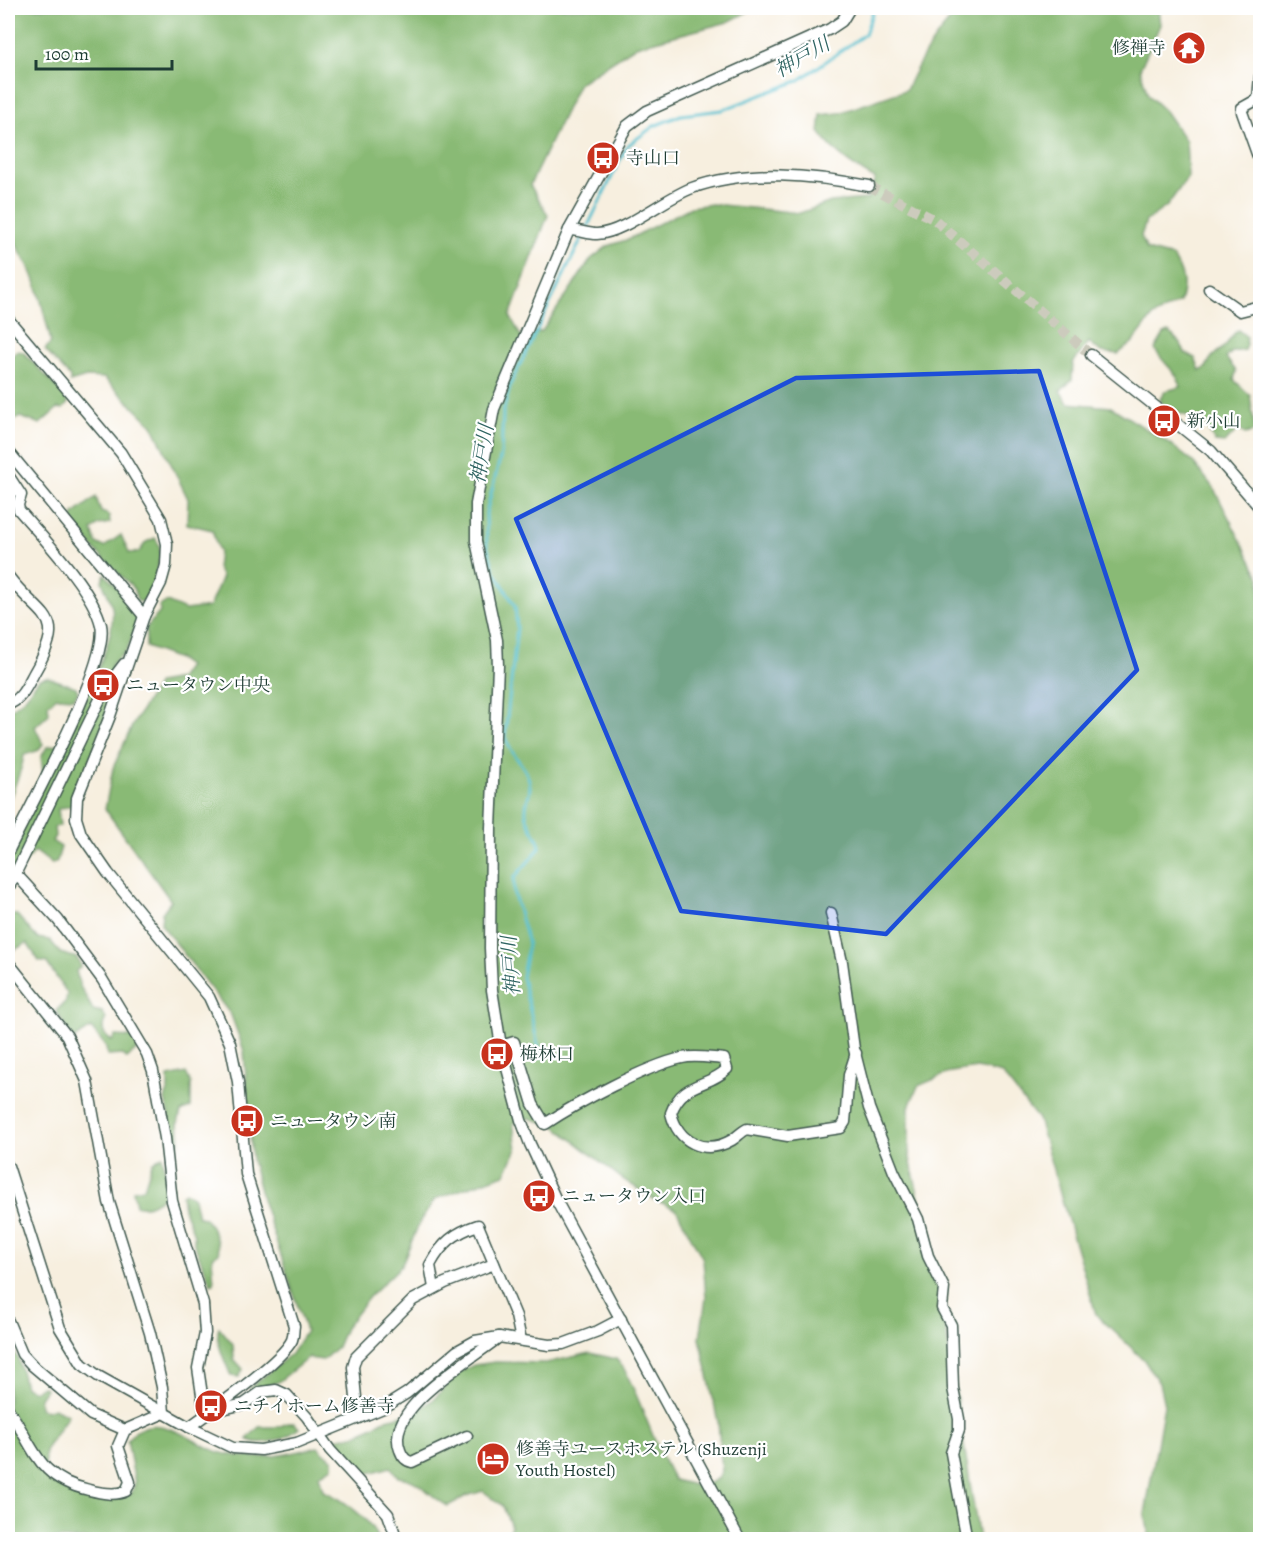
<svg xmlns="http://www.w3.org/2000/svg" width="1268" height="1547" viewBox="0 0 1268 1547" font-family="Alegreya,'Noto Serif JP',serif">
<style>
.forest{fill:#89ba74;stroke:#547c54;stroke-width:1.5}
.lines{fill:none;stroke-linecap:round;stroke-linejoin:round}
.stream{stroke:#54bfce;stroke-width:3}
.minor-tunnel{stroke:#cccbbd;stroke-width:10;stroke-dasharray:10 5;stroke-linecap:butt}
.minor-casing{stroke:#3f584e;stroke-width:13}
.minor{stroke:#fff;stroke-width:10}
.marked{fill:#1d4ed8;fill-opacity:0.2;stroke:#1d4ed8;stroke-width:4.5;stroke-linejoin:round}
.labels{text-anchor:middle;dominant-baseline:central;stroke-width:4.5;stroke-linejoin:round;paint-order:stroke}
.poi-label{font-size:18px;fill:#1f3d34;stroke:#fff;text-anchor:start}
.water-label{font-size:20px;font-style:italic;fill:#2f6462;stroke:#fff}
</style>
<rect width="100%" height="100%" fill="#fff"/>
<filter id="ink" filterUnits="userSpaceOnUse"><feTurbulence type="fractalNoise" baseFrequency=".0167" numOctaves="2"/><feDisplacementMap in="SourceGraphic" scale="12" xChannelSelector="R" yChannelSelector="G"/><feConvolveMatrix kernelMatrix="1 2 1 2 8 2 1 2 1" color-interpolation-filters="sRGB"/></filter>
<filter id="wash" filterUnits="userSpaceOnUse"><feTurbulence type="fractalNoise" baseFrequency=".008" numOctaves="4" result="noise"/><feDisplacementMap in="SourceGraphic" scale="24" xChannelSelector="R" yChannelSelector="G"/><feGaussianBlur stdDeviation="1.35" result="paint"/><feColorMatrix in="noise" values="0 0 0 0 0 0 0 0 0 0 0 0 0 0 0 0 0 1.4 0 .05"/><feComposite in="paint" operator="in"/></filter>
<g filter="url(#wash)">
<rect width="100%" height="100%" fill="#f7efdf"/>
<!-- forest -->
<g class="forest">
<path d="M8 8H755L728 22 636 46 579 83 530 185 548 215 510 316 521 336 542 331 591 259 608 246 629 239 691 207 712 204 800 213 831 202 868 199 875 179C852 166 835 154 819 132L821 115 839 113 906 90C920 59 937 30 963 8H1158L1160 25 1140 69 1148 95 1165 111 1186 141 1188 177 1167 206 1146 221 1141 236 1147 250 1173 257C1183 273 1186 284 1180 302L1153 316 1132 343 1118 354 1101 352 1089 342 1073 363 1072 380 1060 391 1068 403 1111 407 1169 443 1194 463 1214 489 1260 578V1539H1150L1145 1514 1164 1405 1159 1383 1144 1360 1096 1314 1038 1119 1002 1074 977 1068 951 1072 918 1086 909 1107V1154L938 1282 979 1539H504L511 1527 503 1506 483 1491 466 1496 448 1506C428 1496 421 1479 398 1477L391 1467 362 1475 334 1446 335 1439 356 1435 387 1419 415 1412 434 1399 457 1373 474 1365 495 1362 546 1363 590 1353 616 1359 623 1367C643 1404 653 1444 674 1480L702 1487 719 1478 722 1470 718 1422 700 1338 706 1298 703 1259 676 1209 653 1199 621 1178 555 1126 529 1118 513 1123 517 1149 505 1174 435 1199 419 1224 401 1266 369 1297 345 1328 337 1347 323 1360 308 1358 278 1382 252 1390 250 1388 291 1354 306 1331 262 1199 252 1160 244 1051 231 1015 161 924 162 913 171 901 105 809 113 768 132 726 158 683 179 679 188 666 178 659 146 647V628L160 612 159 606 167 602 185 610 209 607 222 577 217 568 219 552 212 530 187 524 188 499 152 425 104 378 86 377 70 382V377L45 350 51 342C45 319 41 295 32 273 25 258 15 248 13 231L8 229Z"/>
<path d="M1238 330 1247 337 1245 350 1232 352 1226 358 1236 371 1234 380 1250 395 1255 431 1245 434 1238 429 1225 443 1215 442 1204 422 1165 408 1160 399 1165 391 1181 387C1179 373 1162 363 1155 349L1164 334 1169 332 1181 344 1185 353 1195 358 1200 371 1206 368C1210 356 1216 354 1225 346 1230 341 1231 335 1238 330Z"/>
<path d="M17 351 23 352 67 398 68 403 63 409 58 408 40 424 20 417 8 423V410L14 397 8 387V360Z"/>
<path d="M96 497 101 512 109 515 110 523 99 525 92 530 96 543 104 547 121 535 129 553 139 552 146 542 155 538C158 542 160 545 160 551 161 556 152 593 148 597 146 599 143 600 141 602L137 601 134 589 96 551 72 520 74 514Z"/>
<path d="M105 574 138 611V621L127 650 111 665 118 685 73 805 58 809 60 826 54 827 55 836 52 841 61 847 57 861 52 864 35 851 8 880V861L43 774 41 757 47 747 62 744C78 711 118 641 112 607 110 598 105 589 102 581Z"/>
<path d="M47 677 76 687 78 692 74 698 57 697 48 704 49 714 35 727 43 744 39 750 24 755C22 773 13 787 8 805L9 711 24 699 39 679Z"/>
<path d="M8 915H17L37 938 50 940 60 953 77 958 81 966 76 971 80 986 93 1010 102 1012 106 1018C101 1027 102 1035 112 1041L115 1036 133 1037 139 1048 127 1058 122 1055 108 1056 105 1045 91 1028 73 1040 56 1011 66 1001 67 993 47 963 39 961 27 943 14 950H8Z"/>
<path d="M186 1073 191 1083V1107L181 1112 178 1123 180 1142 175 1147 165 1099 168 1091V1077Z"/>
<path d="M162 1156 169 1192C160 1199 148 1210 136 1205L133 1190 144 1188 152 1163Z"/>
<path d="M185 1192 194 1198 198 1217 205 1218C213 1228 218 1240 219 1253L212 1258 214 1283 211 1284 194 1244V1235L184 1209 182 1195Z"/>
<path d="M219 1327 233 1344 234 1359 243 1369 239 1377 231 1376C226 1363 214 1341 219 1327Z"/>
<path d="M8 1345 18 1358 25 1387 35 1391 42 1386 46 1389 39 1399 40 1408 46 1411 54 1408 68 1415 45 1451 44 1472C68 1493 101 1508 132 1493L135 1483 127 1440C154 1406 189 1441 218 1452 224 1454 233 1455 240 1456 268 1460 291 1453 318 1447L333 1460V1467L319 1475 323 1491C340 1497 373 1521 377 1538L384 1539H8Z"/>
<path d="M287 1423H294L299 1428C288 1438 261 1448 247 1439L259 1427H279Z"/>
</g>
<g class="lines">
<!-- stream -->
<path class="stream" d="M541 1057 522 977 528 944 514 894V878L540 848C539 834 528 828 526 814 524 801 534 791 528 777 523 762 509 753 505 736L517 628 515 606 494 570 487 546 486 513 501 455 503 413 511 383 627 146 654 126 681 115 722 110 798 81 865 34 874 8"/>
</g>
</g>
<g filter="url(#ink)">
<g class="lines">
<!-- minor-tunnel -->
<path class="minor-tunnel" d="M869 186 935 220 1091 355"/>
<defs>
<g id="minor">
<path d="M1260 162 1242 112V108L1258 99 1260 76"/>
<path d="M569 230C579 230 588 234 597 234 624 233 663 199 692 188 747 168 813 175 869 186"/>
<path d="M1209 289 1240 311 1260 306"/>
<path d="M8 319 121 453 161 519 167 544 166 565 161 583 144 616 110 716 77 798 76 818 81 834 108 873 209 997 230 1043 238 1082 246 1174 294 1326C293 1331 294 1335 292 1340 283 1360 210 1412 189 1427"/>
<path d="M1091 355 1211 451 1260 508"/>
<path d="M8 451 144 616"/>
<path d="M8 475 21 495 18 505 19 510C43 538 93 590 101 625 110 664 28 809 8 852"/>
<path d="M8 576C41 620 69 613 34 673 28 684 21 701 8 704"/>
<path d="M15 873 58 920 102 979 147 1054 153 1071 165 1138 172 1201 203 1304 205 1333 198 1368 205 1415"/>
<path d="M8 889 105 689 124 664"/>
<path d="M831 913 842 962 854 1049 869 1108 894 1172 918 1219 928 1256 944 1288 942 1308 951 1325 953 1388 959 1419V1430L951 1453 967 1540"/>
<path d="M8 962 67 1036 87 1081 109 1202 150 1333 162 1387 164 1413"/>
<path d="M501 1046 514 1042 533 1104 545 1124C577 1103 646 1066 682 1058 695 1055 710 1058 724 1059L727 1069C708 1088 683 1080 671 1113 678 1142 704 1156 732 1140 737 1137 741 1132 747 1129L788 1136 841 1128 845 1122 849 1075 856 1053"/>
<path d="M8 1166 60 1328 82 1364 98 1376 189 1427 233 1448 261 1450 297 1443 383 1408 407 1393 457 1351 475 1341 499 1337 549 1345 563 1344 598 1331 621 1319"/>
<path d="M434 1288 430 1265C442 1243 454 1233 478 1225L516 1316 521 1340"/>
<path d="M8 1321 22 1354 33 1366 91 1415 125 1430"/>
<path d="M8 1409C35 1447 36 1478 89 1490 101 1493 115 1496 126 1491L130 1482 118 1446 125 1430 164 1413"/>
<path d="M214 1411 244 1404 261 1392 276 1390 287 1395 307 1417 330 1450 388 1514 397 1540"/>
<path d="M358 1418 353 1367 356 1357 413 1300 445 1283 494 1264"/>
<path d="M467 1436 412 1462C405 1461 402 1456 400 1450 383 1408 472 1360 499 1337"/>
<path d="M740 1540 556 1200 530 1144 521 1120 501 1046 492 990 490 948 491 828 498 666 497 640 476 541V504L494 409 569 230 627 126 647 111 830 29 842 21 850 8"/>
</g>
</defs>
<!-- minor casing -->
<use href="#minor" class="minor-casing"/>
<!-- minor -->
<use href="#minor" class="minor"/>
</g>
</g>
<!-- marked area -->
<path class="marked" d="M1039 371 1137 670 886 934 681 911 516 519 796 378Z"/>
<!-- icons -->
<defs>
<symbol id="temple-disc" viewBox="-11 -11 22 22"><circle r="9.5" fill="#c8321e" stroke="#fff"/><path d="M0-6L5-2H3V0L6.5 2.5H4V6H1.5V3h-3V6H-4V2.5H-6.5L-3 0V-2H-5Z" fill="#fff"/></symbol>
<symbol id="bus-disc" viewBox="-11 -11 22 22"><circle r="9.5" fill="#c8321e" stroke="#fff"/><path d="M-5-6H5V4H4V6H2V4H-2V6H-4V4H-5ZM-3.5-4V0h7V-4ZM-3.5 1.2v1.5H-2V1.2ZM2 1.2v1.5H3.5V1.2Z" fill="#fff"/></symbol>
<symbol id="hotel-disc" viewBox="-11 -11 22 22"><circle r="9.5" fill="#c8321e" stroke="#fff"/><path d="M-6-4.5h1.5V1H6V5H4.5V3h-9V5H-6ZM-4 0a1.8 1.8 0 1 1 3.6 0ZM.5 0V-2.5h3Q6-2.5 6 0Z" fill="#fff"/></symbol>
</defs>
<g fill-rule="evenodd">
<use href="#temple-disc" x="1170" y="29" width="38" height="38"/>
<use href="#bus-disc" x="584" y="139" width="38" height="38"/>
<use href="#bus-disc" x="1145" y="402" width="38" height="38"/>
<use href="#bus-disc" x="84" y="666" width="38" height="38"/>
<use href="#bus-disc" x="478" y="1035" width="38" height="38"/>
<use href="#bus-disc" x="228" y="1102" width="38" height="38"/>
<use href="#bus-disc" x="520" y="1177" width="38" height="38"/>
<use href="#bus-disc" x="192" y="1387" width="38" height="38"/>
<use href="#hotel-disc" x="474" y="1440" width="38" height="38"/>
</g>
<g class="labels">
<!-- poi labels -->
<g class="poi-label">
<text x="1166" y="48" text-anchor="end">修禅寺</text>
<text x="626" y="158">寺山口</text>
<text x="1187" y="421">新小山</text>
<text x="126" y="685">ニュータウン中央</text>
<text x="520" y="1054">梅林口</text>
<text x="270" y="1121">ニュータウン南</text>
<text x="562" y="1196">ニュータウン入口</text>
<text x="234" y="1406">ニチイホーム修善寺</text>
<text x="516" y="1449">修善寺ユースホステル (Shuzenji<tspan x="516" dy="21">Youth Hostel)</tspan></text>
</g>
<!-- water labels -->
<g class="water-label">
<text transform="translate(802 57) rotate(-30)">神戸川</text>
<text transform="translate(482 454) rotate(-81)">神戸川</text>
<text transform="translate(511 966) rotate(-94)">神戸川</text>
</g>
</g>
<!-- margin -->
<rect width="1268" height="1547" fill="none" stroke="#fff" stroke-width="30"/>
<!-- scale -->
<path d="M36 60v9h136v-9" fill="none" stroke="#1f3d34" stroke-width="3"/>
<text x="45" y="60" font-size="18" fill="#1f3d34" stroke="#ffffff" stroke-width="4.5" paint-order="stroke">100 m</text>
</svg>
